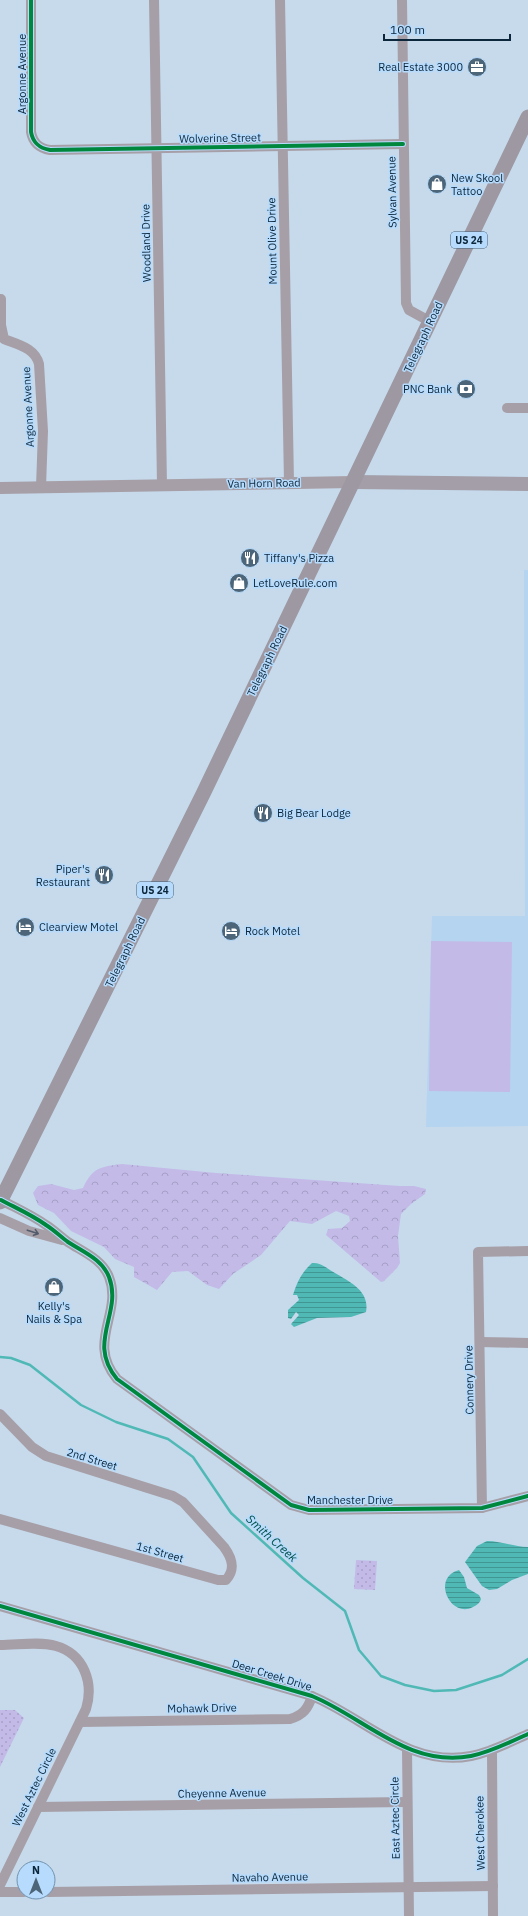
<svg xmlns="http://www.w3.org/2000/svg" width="528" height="1916" viewBox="0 0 528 1916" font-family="'IBM Plex Sans',sans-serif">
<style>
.built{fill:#b4d4f0}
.grass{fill:url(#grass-dots)}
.forest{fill:url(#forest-crowns)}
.pitch{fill:#c3bae8}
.water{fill:url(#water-rules)}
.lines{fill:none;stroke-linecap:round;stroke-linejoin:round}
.stream{stroke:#50b9b5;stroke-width:2.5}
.minor{stroke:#a79fa7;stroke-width:10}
.tertiary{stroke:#a79fa7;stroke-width:12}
.secondary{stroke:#a39ea8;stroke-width:14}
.primary{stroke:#9d98a2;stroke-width:15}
.cycleway-casing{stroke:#b6dbfc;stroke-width:6}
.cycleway{stroke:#00873e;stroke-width:4}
.oneway{stroke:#525c6c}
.labels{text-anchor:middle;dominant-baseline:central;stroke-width:3;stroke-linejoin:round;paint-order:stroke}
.shield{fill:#b6dbfc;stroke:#3f5c75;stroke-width:1}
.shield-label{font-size:10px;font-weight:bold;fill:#0c263b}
.poi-label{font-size:11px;fill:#0c263b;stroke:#b6dbfc;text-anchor:start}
.street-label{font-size:11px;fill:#0c263b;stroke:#b6dbfc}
.water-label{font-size:12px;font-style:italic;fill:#004f48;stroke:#b6dbfc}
</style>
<defs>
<pattern id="grass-dots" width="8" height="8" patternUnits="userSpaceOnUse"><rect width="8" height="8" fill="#c3bae8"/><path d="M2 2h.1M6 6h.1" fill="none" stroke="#a6a0c8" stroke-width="1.8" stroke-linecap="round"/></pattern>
<pattern id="forest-crowns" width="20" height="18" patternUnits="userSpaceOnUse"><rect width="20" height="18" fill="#c3bae8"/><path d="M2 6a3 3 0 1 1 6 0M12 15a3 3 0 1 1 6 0" fill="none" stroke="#a6a0c8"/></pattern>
<pattern id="water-rules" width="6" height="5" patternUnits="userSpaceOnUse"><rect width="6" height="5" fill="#50b9b5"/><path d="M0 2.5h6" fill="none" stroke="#419694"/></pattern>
</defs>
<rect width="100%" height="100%" fill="#c6daec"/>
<!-- built -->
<path class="built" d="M524 570H528V1126L426 1127 432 916H525Z"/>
<!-- grass -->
<g class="grass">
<path d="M356 1560 377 1561 375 1590 354 1589Z"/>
<path d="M0 1710H15L24 1718 0 1767Z"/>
</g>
<!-- forest -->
<path class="forest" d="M122 1164 216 1173 400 1186H414L426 1189 425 1194 411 1204 401 1214 398 1236 400 1263 397 1268 384 1281 381 1282 326 1235 328 1229 342 1228 350 1221 349 1216 336 1211 312 1224 290 1221 261 1255 233 1274 219 1289 207 1285 188 1271 172 1272 157 1290 134 1277V1267L115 1259 104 1247 71 1231 54 1213 38 1205 33 1193 38 1186 51 1184 74 1190 83 1188C93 1167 100 1167 122 1164Z"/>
<!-- pitch -->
<path class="pitch" d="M431 941 512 942 510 1092 429 1091Z"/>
<!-- water -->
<g class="water">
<path d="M312 1263C322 1262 327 1269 335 1273 350 1282 370 1291 366 1312L351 1317 317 1318 294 1327 291 1324 299 1315 296 1312 291 1319 288 1318V1310L299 1300 297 1295H293C297 1282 302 1272 312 1263Z"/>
<path d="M487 1541C501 1541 514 1547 528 1547V1574L512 1580 497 1589 489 1590 482 1586 465 1562 477 1546Z"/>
<path d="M459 1570 464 1577 467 1588 479 1595 481 1599C480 1603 477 1605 473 1607 450 1619 431 1577 459 1570Z"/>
</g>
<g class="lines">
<!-- stream -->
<path class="stream" d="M0 1357 11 1358 30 1365 81 1405 116 1422 168 1439 193 1457 231 1513 303 1578 345 1611 359 1650 381 1676 405 1685 434 1691 456 1690 502 1675 528 1659"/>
<!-- minor -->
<g class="minor">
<path d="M31 0V132C33 143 39 148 50 150L403 144"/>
<path d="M154 0 162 485"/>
<path d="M280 0 289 482"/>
<path d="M402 0 406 303 409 310 431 322"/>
<path d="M1 299V325L4 339C19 345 35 348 39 364L43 431 41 487"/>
<path d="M507 408H528"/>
<path d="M1 1200C16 1208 32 1215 46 1225 54 1230 61 1237 68 1242 83 1252 102 1259 109 1277 123 1313 86 1342 117 1379L291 1505 309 1510 482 1508 528 1496"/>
<path d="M0 1218 29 1231 62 1240"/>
<path d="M480 1342 528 1343"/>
<path d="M0 1414 32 1447 46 1456 173 1496 183 1502 224 1547C232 1558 236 1569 226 1580H218L0 1519"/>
<path d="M482 1508 478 1252 528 1251"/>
<path d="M0 1606 312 1696C365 1718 409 1768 471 1756 491 1752 510 1742 528 1734"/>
<path d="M0 1645C18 1645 39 1641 56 1646 84 1654 94 1683 86 1709L0 1885"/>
<path d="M80 1722 290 1719C303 1715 308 1709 312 1696"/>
<path d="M407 1749 409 1916"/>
<path d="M492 1750 493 1916"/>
<path d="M38 1807 407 1802"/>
<path d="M0 1892H24"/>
<path d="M48 1892 493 1886"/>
</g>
<!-- tertiary -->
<path class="tertiary" d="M0 488 353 482"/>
<!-- secondary -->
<path class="secondary" d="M353 482 528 484"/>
<!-- primary -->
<path class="primary" d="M0 1202 203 794 528 117"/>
<defs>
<g id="cycleway">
<path d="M31 0V132C33 143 39 148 50 150L403 144"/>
<path d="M1 1200C16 1208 32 1215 46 1225 54 1230 61 1237 68 1242 83 1252 102 1259 109 1277 123 1313 86 1342 117 1379L291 1505 309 1510 482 1508 528 1496"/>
<path d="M0 1606 312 1696C365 1718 409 1768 471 1756 491 1752 510 1742 528 1734"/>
</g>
</defs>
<!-- cycleway casing -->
<use href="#cycleway" class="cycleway-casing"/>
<!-- cycleway -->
<use href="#cycleway" class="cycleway"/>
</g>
<!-- one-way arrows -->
<defs><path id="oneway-shaft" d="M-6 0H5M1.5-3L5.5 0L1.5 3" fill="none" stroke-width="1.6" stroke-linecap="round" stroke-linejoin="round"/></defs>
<use class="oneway" href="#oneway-shaft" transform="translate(33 1232) rotate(18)"/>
<!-- icons -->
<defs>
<symbol id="office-disc" viewBox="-11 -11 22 22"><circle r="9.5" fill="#4d6579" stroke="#b6dbfc"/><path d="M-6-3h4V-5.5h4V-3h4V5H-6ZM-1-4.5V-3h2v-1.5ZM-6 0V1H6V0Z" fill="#fff"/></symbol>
<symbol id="shop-disc" viewBox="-11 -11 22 22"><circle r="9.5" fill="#4d6579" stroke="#b6dbfc"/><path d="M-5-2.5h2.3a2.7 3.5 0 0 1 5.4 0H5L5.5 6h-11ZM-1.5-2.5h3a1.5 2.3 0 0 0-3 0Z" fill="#fff"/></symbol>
<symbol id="bank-disc" viewBox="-11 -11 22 22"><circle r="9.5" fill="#4d6579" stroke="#b6dbfc"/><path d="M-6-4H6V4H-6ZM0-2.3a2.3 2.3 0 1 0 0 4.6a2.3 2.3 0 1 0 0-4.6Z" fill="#fff"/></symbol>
<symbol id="restaurant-disc" viewBox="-11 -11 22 22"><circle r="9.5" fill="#4d6579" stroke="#b6dbfc"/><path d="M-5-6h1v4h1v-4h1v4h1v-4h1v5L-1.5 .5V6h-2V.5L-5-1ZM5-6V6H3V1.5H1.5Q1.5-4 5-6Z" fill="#fff"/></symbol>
<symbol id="hotel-disc" viewBox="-11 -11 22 22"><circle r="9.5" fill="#4d6579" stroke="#b6dbfc"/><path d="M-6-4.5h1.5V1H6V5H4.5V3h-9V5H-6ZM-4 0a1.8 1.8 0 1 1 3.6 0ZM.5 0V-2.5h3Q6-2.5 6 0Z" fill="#fff"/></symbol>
</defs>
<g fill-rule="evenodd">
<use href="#office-disc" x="466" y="56" width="22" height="22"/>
<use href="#shop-disc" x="426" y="173" width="22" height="22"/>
<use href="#bank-disc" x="455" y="378" width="22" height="22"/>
<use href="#restaurant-disc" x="239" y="547" width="22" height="22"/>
<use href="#shop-disc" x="228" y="572" width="22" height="22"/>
<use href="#restaurant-disc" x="252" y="802" width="22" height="22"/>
<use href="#restaurant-disc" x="93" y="864" width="22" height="22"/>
<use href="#hotel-disc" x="14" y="916" width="22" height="22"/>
<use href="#hotel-disc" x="220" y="920" width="22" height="22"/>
<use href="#shop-disc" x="43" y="1276" width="22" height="22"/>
</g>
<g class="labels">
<!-- shield labels -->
<g class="shield">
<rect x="451" y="232" width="36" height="16" rx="3"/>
<rect x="137" y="882" width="36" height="16" rx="3"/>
</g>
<g class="shield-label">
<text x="469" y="240">US 24</text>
<text x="155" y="890">US 24</text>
</g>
<!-- poi labels -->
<g class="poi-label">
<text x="463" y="67" text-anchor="end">Real Estate 3000</text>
<text x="451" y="178">New Skool<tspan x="451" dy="13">Tattoo</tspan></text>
<text x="452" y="389" text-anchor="end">PNC Bank</text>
<text x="264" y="558">Tiffany's Pizza</text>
<text x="253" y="583">LetLoveRule.com</text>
<text x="277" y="813">Big Bear Lodge</text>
<text x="90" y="869" text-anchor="end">Piper's<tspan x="90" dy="13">Restaurant</tspan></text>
<text x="39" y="927">Clearview Motel</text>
<text x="245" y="931">Rock Motel</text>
<text x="54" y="1306" text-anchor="middle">Kelly's<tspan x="54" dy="13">Nails &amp; Spa</tspan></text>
</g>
<!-- street labels -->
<g class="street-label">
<text transform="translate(22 74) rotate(-90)">Argonne Avenue</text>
<text transform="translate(220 138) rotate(-1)">Wolverine Street</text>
<text transform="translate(392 192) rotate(-91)">Sylvan Avenue</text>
<text transform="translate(272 241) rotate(-91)">Mount Olive Drive</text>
<text transform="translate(146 243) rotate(-91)">Woodland Drive</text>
<text transform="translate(423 337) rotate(-65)">Telegraph Road</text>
<text transform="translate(28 407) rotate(-93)">Argonne Avenue</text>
<text transform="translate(264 483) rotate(-1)">Van Horn Road</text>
<text transform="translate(267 661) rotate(-64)">Telegraph Road</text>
<text transform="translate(125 952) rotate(-64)">Telegraph Road</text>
<text transform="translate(469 1380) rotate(-91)">Connery Drive</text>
<text transform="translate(92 1459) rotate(17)">2nd Street</text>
<text x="350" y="1500">Manchester Drive</text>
<text transform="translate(160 1552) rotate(16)">1st Street</text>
<text transform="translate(272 1675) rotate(17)">Deer Creek Drive</text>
<text transform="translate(202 1708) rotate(-1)">Mohawk Drive</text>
<text transform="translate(34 1787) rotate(-64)">West Aztec Circle</text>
<text transform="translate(222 1793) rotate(-1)">Cheyenne Avenue</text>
<text transform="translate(395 1818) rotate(-91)">East Aztec Circle</text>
<text transform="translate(480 1833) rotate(-91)">West Cherokee</text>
<text transform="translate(270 1877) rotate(-1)">Navaho Avenue</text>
</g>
<!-- water labels -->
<g class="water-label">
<text transform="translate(272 1538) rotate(42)">Smith Creek</text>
</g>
</g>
<!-- north arrow -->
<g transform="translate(36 1880)"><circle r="19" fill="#b6dbfc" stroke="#7293af"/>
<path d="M0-3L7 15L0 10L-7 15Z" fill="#4d6579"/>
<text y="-6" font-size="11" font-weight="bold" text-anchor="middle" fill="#0c263b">N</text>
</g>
<!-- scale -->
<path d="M384 34v6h126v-6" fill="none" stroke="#0c263b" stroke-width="2"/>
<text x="390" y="34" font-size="12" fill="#0c263b" stroke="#b6dbfc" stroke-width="3" paint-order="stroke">100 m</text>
</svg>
